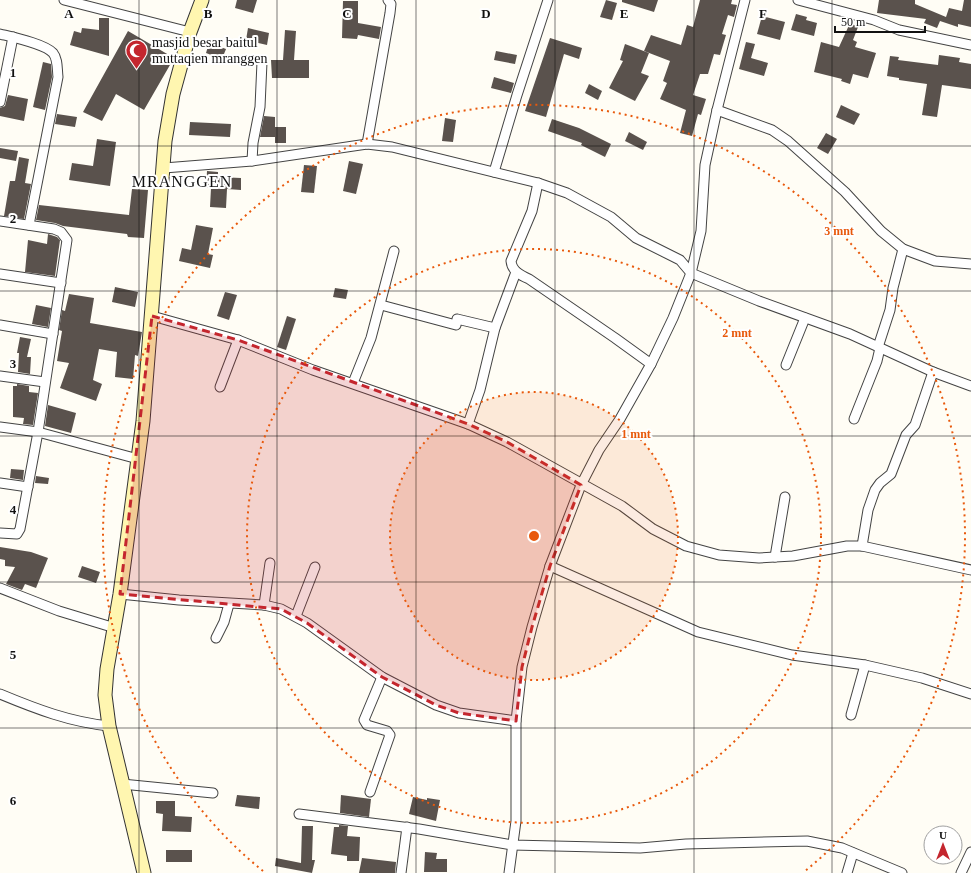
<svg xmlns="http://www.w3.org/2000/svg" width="971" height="873" viewBox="0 0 971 873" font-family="'Times New Roman',serif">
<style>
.building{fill:#5a524d}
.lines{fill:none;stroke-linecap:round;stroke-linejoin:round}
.street-casing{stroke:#444;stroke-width:11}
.secondary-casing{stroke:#333;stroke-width:15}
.street{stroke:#fff;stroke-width:9}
.secondary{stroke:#fff6b0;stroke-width:13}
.marked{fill:#c4262e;fill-opacity:0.2;stroke:#c4262e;stroke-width:3;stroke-dasharray:8 5;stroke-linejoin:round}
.grid{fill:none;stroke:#111;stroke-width:1;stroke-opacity:0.55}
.ring{fill:none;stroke:#e8590c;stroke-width:2;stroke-dasharray:2 4}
.labels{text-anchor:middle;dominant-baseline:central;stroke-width:4;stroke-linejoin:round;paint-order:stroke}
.poi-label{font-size:14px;fill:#111;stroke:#fff;text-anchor:start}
.quarter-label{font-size:16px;letter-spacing:1px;fill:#111;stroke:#fff}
.grid-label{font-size:13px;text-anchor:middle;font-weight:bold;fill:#111;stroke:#fff;stroke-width:4;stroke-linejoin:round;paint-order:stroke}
.centre{fill:#e8590c;stroke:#fff;stroke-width:2}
.ring-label{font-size:12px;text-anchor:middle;font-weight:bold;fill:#e8590c;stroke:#fff;stroke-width:4;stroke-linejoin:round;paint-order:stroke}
</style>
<rect width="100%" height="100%" fill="#fffdf5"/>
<!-- building -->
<g class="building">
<path d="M237 0H257L253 13 235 8Z"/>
<path d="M606 0 617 3 612 20 600 17Z"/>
<path d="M622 0H658L654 12 622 2Z"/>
<path d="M700 0H732L731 4 737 5 734 17 728 15 722 34 726 35 720 55 714 54 708 74H700L693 95 706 99 701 115 698 114 692 136 680 133 686 110 660 99 667 83 663 81 670 61 644 51 651 35 681 45 687 25 693 27Z"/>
<path d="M879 0H915V4L946 17 949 8 962 11 964 0H971V27L958 24V27L940 21 937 28 924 23 926 19 877 13Z"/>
<path d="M343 1H358V23L381 27 379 39 358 35 357 39 342 38Z"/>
<path d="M796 14 807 17 806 20 817 23 814 36 791 30Z"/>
<path d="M762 16 785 22 780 40 757 34Z"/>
<path d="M99 18H109V56L70 45 74 31 81 33 82 28 99 30Z"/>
<path d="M850 23 858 27 853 40 857 42 855 47 876 53 868 78 853 74 850 84 841 81 842 79 814 72 821 42 839 47Z"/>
<path d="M248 28 269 33 267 45 246 40Z"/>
<path d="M285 30 296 31 294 60H309V78H272L271 60H283Z"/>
<path d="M128 31 174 58 144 110 116 94 102 121 83 112Z"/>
<path d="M550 38 582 48 579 59 564 54 546 117 525 111Z"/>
<path d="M746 42 755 44 751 58 768 63 764 76 739 69Z"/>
<path d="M209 43 226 49 222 59 206 53Z"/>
<path d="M625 44 649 53 641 73 649 76 635 101 609 88 623 61 620 60Z"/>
<path d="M496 51 517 55 515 64 494 60Z"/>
<path d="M939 55 960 58 959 62 971 64V89L942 85 937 117 922 115 927 84 899 80V78L887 76 890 56 899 57 898 60 938 65Z"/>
<path d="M43 62 51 64 52 77 45 110 33 107Z"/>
<path d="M494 77 514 83 511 93 491 88Z"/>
<path d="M589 84 602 91 598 100 585 93Z"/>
<path d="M8 95 28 99 24 121 0 116V108L5 106Z"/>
<path d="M841 105 860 114 854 125 836 117Z"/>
<path d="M57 114 77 117 75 127 55 124Z"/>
<path d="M264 116 275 117V127H286V143H275V137H260Z"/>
<path d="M445 118 456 120 453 142 442 141Z"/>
<path d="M552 119 579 128 611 144 605 157 581 145 582 143 548 131Z"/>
<path d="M190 122 231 124 230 137 189 135Z"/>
<path d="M629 132 647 142 643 150 625 141Z"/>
<path d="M826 133 837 139 828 154 817 148Z"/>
<path d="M97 139 116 142 110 186 69 180 72 163 93 166Z"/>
<path d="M0 148 18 151 16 161 0 158Z"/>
<path d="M19 157 29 159 25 183 31 184 24 219 4 216 10 181H15Z"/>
<path d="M349 161 363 164 356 194 343 191Z"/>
<path d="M304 165 317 166 314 193 301 192Z"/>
<path d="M207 171 218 172V177L241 178V190L227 189 226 208 210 207 211 188H206Z"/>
<path d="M132 189 148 190 144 238 128 237 127 234 63 226 55 223 36 220 39 205 129 215Z"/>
<path d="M196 225 213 228 208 254 213 255 210 268 179 261 182 248 191 250Z"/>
<path d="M48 234 57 237 60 240 55 276 25 272 28 240 47 244Z"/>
<path d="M115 287 138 292 135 307 112 302Z"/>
<path d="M335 288 348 290 346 299 333 297Z"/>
<path d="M225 292 237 295 229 320 217 316Z"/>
<path d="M69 294 94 298 90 323 142 332 138 356 135 355 133 379 115 377 117 352 99 349 93 380 102 384 96 401 60 388 69 363 57 361 62 331 59 330 62 310 65 311Z"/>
<path d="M36 305 51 308 48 327 32 324Z"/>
<path d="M287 316 296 319 286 350 277 347Z"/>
<path d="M20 337 31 339 27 357H31L30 374 18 372 19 353H17Z"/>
<path d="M17 384 29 386V392L38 393 33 425 23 424 24 418 13 417V386H17Z"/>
<path d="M48 405 76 413 71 433 45 426Z"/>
<path d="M11 469 24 470 23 480 10 478Z"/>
<path d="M36 476 49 478 48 484 35 483Z"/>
<path d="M0 547 31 552 48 558 36 588 25 584 22 590 6 584 15 567 5 566V560L0 559Z"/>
<path d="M82 566 100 572 96 583 78 577Z"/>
<path d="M237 795 260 797 259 809 235 806Z"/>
<path d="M341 795 371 799 369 817 340 813Z"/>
<path d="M413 797 427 800V798L440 800 436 821 409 814Z"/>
<path d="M156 801H175V816L192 817 191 832 162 831 163 814 156 813Z"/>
<path d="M339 825 348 826 347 836 360 837 359 861H347V856L331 854 334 827H339Z"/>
<path d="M302 826H313L312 860H315L312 873 275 866 276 858 301 863Z"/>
<rect x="166" y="850" width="26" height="12"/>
<path d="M425 852 437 853 436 859H447V872H424Z"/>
<path d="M362 858 396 862 395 873H359Z"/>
</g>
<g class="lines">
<defs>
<g id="street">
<path d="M64 0 190 32"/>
<path d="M798 0 874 20 899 30 971 45"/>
<path d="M0 34C12 37 45 44 53 53 58 59 57 69 58 77L29 225"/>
<path d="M0 102 13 37"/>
<path d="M717 110 772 130 788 141 845 192 881 231 903 249 935 261 971 264"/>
<path d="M367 144 390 13 391 4 388 0"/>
<path d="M252 161 253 143 260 107 262 62"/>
<path d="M164 168 252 161 367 144 392 147 538 183 567 193 611 217 636 238 680 260 691 273 759 301 850 334 933 372 971 386"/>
<path d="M494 172 517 95 548 0"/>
<path d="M538 183 532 211 511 261C512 271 520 275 529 279L615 338 651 364"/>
<path d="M0 221 54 229 61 232 67 240 38 432 20 529 17 534 0 533"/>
<path d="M0 274 61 283"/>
<path d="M381 305 456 325 457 319 495 328"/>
<path d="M152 316 238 340 313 370 468 424 507 442 622 506 653 529 686 546 719 555 759 558 793 556 847 546H862L971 570"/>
<path d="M0 325 53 334"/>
<path d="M878 347 890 310 893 288 903 249"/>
<path d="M786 365 805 318"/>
<path d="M0 376 45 382"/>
<path d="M353 383 371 338 394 251"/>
<path d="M220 387 238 340"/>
<path d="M854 419 877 361 880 348"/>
<path d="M468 424 480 390 495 328 516 272"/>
<path d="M0 427 38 432 138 459"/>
<path d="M0 483 28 487"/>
<path d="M862 546 868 510 875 490 880 483 891 474 906 435 915 425 933 372"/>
<path d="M775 557 785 497"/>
<path d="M550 566 698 632 792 655 865 665 922 678 971 694"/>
<path d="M0 588 59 611 115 628"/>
<path d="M120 594 179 600 264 605 281 609 307 623 382 677 436 705 459 713 516 721"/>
<path d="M264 605 270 563"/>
<path d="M296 616 315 567"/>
<path d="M216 638 224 622 229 604"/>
<path d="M0 694C36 709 70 722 109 726"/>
<path d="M851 715 865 665"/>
<path d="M122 784 213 793"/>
<path d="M370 792 390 735 387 731 367 725 364 720 382 677"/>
<path d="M299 814 419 829 512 845 640 848 686 844 807 841 842 848 902 873"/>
<path d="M401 873 407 827"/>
<path d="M509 873 516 821V721L522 667 532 627 550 566 581 485 599 450 620 419 651 364 673 318 691 273 701 231 705 165 717 110 745 0"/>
<path d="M847 873 853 853"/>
<path d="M961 873 971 852"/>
</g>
<path id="secondary" d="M144 873 109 726 105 695 107 669 120 594 143 421 165 141 173 94 190 32 202 0"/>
</defs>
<!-- street casing -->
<use href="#street" class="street-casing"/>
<!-- secondary casing -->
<use href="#secondary" class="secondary-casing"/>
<!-- street -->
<use href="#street" class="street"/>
<!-- secondary -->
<use href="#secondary" class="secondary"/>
</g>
<!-- marked area -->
<path class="marked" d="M152 316 238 340 468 424 507 442 581 485 550 566 532 627 522 667 516 721 459 713 436 705 382 677 307 623 281 609 120 594Z"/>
<!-- grid -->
<path class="grid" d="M139 0V873M277 0V873M416 0V873M555 0V873M694 0V873M832 0V873M0 146H971M0 291H971M0 436H971M0 582H971M0 728H971"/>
<!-- distance rings -->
<circle cx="534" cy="536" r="144" fill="#e8590c" fill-opacity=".12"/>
<g class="ring">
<circle cx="534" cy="536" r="144"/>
<circle cx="534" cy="536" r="287"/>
<path d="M263 871A431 431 0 1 1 805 871"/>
</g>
<!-- icons -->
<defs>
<symbol id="mosque-pin" viewBox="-11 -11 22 30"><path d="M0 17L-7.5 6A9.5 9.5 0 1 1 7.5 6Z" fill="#c4262e" stroke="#fff"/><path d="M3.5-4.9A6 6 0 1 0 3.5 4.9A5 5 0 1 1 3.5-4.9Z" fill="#fff"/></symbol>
</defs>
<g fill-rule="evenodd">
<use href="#mosque-pin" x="124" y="38" width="25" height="34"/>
</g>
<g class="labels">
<!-- poi labels -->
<g class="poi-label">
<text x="152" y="42">masjid besar baitul<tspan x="152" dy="16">muttaqien mranggen</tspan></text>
</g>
<!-- quarter labels -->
<g class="quarter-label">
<text x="182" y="181">MRANGGEN</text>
</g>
</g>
<g class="grid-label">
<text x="69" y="18">A</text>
<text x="208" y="18">B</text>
<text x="347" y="18">C</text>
<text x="486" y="18">D</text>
<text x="624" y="18">E</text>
<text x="763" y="18">F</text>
<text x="13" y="77">1</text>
<text x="13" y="223">2</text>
<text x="13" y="368">3</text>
<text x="13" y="514">4</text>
<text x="13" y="659">5</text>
<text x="13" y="805">6</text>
</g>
<circle cx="534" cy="536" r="6" class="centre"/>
<g class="ring-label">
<text x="839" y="235">3 mnt</text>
<text x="737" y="337">2 mnt</text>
<text x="636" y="438">1 mnt</text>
</g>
<!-- north arrow -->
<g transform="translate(943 845)"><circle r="19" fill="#ffffff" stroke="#a0a0a0"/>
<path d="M0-3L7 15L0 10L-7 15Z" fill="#c4262e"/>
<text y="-6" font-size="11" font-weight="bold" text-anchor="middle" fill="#111111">U</text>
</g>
<!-- scale -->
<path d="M835 26v6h90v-6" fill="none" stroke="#111111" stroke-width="2"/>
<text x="841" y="26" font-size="12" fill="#111111" stroke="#ffffff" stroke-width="3" paint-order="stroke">50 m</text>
</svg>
